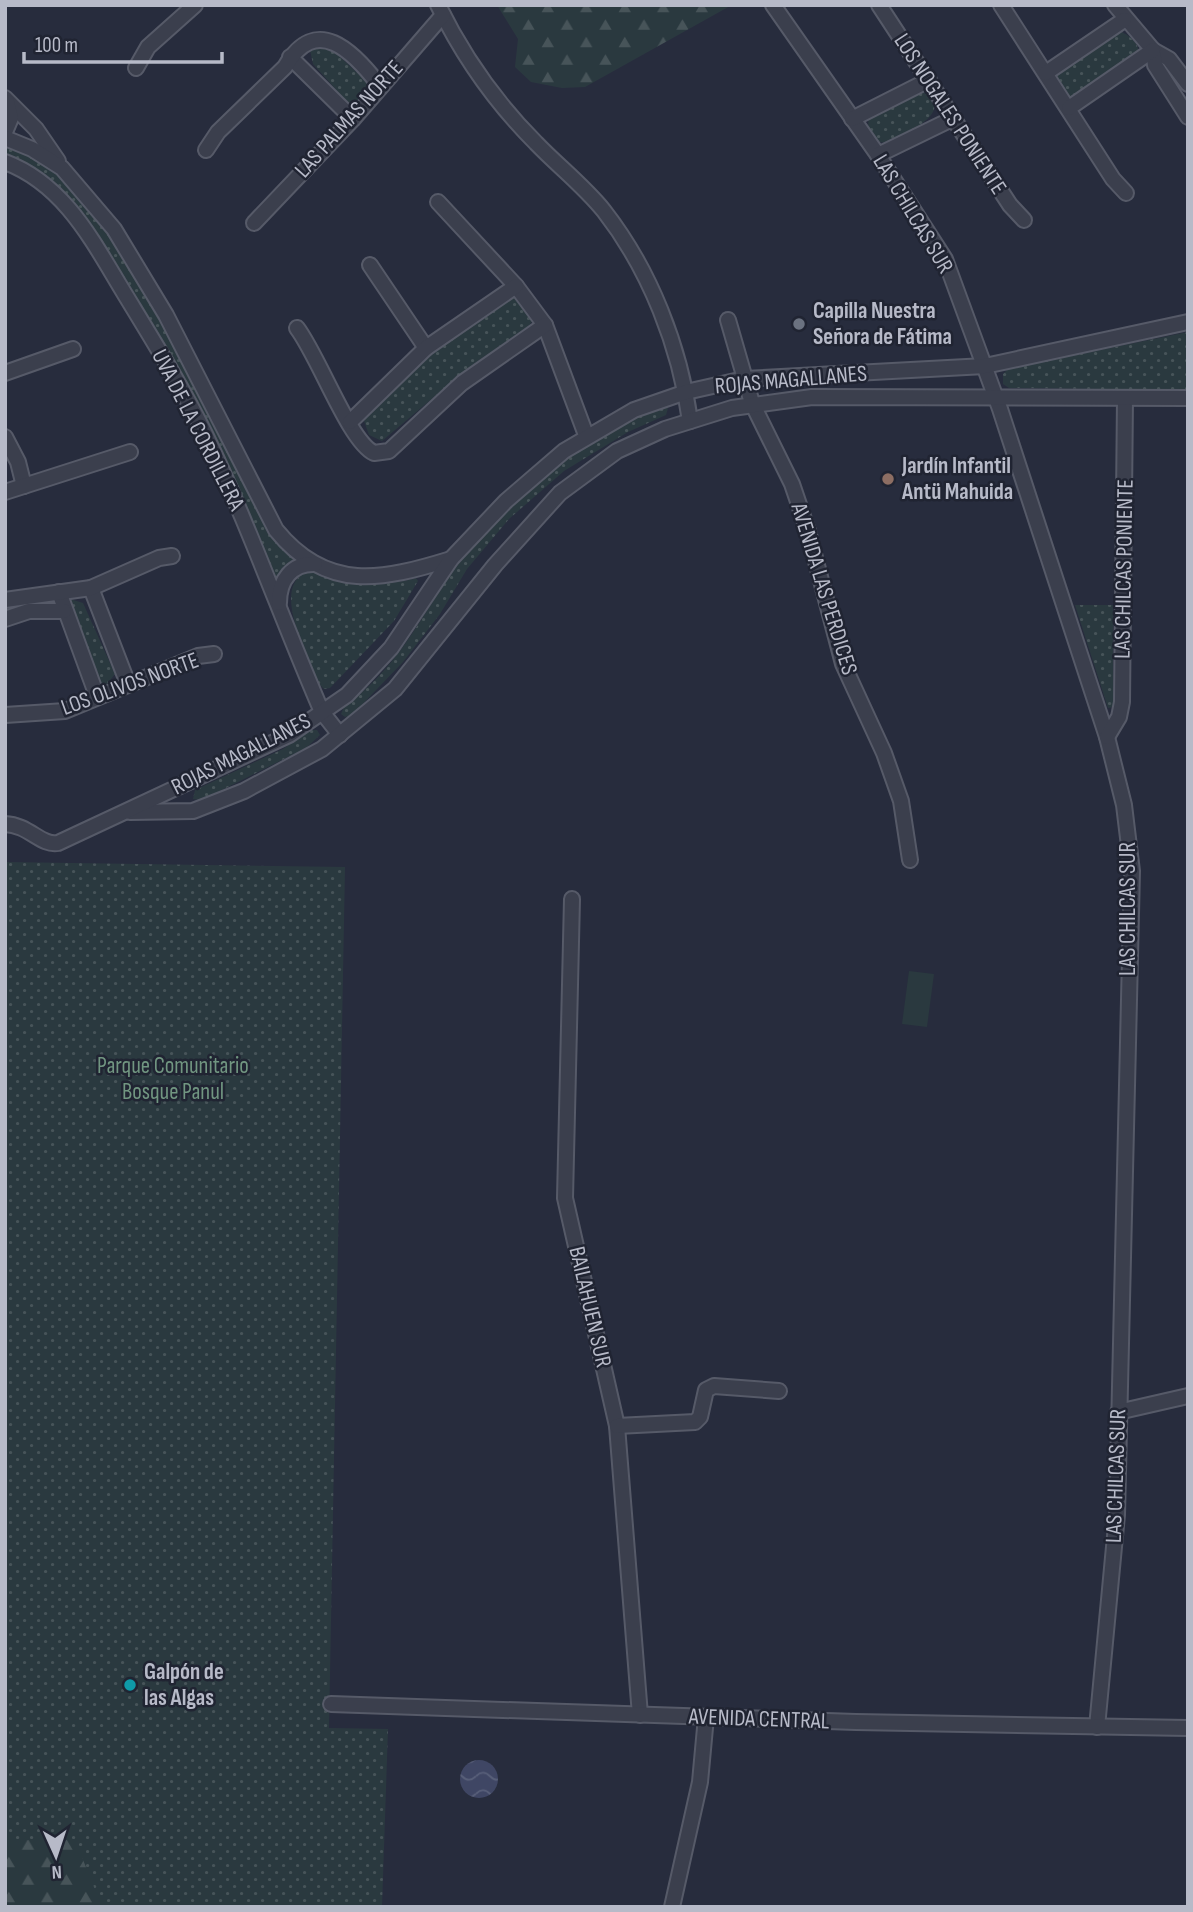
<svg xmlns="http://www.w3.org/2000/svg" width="1193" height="1912" viewBox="0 0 1193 1912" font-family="'Sofia Sans Condensed',sans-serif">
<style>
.green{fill:url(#green-dots)}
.forest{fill:url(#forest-firs)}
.pitch{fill:#2a393f}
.water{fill:url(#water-waves)}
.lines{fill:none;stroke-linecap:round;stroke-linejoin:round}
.minor-casing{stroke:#565a68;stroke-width:18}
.minor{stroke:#3b3f4d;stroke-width:14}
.worship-dot{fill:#6b7280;stroke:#202432;stroke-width:2.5}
.education-dot{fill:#8d6e63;stroke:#202432;stroke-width:2.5}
.culture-dot{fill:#0f9aa8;stroke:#202432;stroke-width:2.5}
.labels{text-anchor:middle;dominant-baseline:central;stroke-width:5;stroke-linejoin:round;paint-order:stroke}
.street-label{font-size:23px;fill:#b7bac8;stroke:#202432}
.poi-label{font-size:23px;font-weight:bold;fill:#b7bac8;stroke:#202432;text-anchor:start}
.park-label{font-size:23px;fill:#719681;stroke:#202432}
</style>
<defs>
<pattern id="green-dots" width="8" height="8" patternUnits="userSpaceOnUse" patternTransform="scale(1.75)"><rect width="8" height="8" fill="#2a393f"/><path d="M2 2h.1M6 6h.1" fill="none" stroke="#475459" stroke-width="1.8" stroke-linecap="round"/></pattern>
<pattern id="forest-firs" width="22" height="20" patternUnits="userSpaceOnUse" patternTransform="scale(1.75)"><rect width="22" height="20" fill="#2a393f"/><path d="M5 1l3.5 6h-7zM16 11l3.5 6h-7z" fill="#475459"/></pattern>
<pattern id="water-waves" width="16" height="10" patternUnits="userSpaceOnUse" patternTransform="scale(1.75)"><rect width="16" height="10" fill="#3f4664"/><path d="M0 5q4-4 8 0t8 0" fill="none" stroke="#585f79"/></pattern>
</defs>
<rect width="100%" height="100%" fill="#272c3d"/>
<!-- green -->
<g class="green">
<path d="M1118 31C1129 34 1139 43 1139 54L1074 97 1065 95 1053 81 1056 69Z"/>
<path d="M319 45 336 53 369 84 371 89 360 102 349 104 313 64 310 50Z"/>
<path d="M917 92C923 92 928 93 932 98 946 118 900 136 885 143 872 141 866 131 869 118Z"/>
<path d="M5 145 31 155 69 183 99 220 182 356 261 517 274 538 297 559 298 562 278 578 273 576 234 480 198 404 80 212 57 187 5 156Z"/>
<path d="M517 297 534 317 529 326 472 365 382 441 369 435 364 421C392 388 478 307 517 297Z"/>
<path d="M1188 332V390L1009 388 1003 384V374L1008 369Z"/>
<path d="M665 406 668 408 666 415 628 432 564 471 509 519 467 569 440 614 403 662 352 715 345 717 341 714 345 705C392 674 419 622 449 576 500 500 578 438 665 406Z"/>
<path d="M319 569C352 581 382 588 416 578L418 581 394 621 330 688 324 689 317 682C307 650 263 575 319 569Z"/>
<path d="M70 599 83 603 115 674 107 684 98 683 68 601Z"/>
<path d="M1075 605H1113V707L1108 708Z"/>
<path d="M310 730H317L320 735 306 748 202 800 193 799 195 790 283 749Z"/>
<path d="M5 862 345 867 329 1728 388 1729 382 1907H5Z"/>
</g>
<!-- forest -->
<g class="forest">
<path d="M497 5H730V6L585 87 562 88 531 82 515 67 518 39Z"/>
<path d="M5 1840H75L102 1907H5Z"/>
</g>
<!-- pitch -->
<path class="pitch" d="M909 971 934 974 927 1027 902 1024Z"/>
<!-- water -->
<circle class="water" cx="479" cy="1779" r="19"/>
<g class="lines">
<defs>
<g id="minor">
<path d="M438 5C463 56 496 103 536 143 558 166 584 186 604 211 650 270 680 347 690 421"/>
<path d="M773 5 878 155 945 259 1000 409 1107 737 1124 805 1132 871 1117 1515 1097 1727"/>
<path d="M879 5 1010 205 1024 220"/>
<path d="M1001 5 1113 179 1126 193"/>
<path d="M1115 5 1153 50 1169 59 1188 84"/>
<path d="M1153 50 1155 65 1188 117"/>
<path d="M290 57 353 119"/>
<path d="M136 68 148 47 195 5"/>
<path d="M1046 73 1124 20"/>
<path d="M5 98 36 129 58 161"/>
<path d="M1069 108 1153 50"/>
<path d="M852 119 929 80"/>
<path d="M5 132 11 118 7 102"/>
<path d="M5 138 32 149 62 168 114 229 166 315 276 530C327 593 383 580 451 559"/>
<path d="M206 150 218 132 285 67C316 13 353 51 380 86"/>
<path d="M878 155 954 118"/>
<path d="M5 162C66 185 94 244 126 296 154 342 182 387 205 434 249 525 282 620 322 712L340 735"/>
<path d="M438 202 516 286 545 325 586 435"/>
<path d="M254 223 353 119 443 15"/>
<path d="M370 265 426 348"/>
<path d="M728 320 752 403 792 484 808 531 843 664 884 753 901 801 910 860"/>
<path d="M297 328C319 357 349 441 374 453L389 451 462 383 545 325"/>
<path d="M5 373 73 349"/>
<path d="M350 422 426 348 516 286"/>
<path d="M5 437 18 462 24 486"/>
<path d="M5 492 130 452"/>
<path d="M91 588 128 684"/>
<path d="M59 592 97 696"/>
<path d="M5 600 91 588 159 558 172 556"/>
<path d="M279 603C279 580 292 563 315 564"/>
<path d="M5 619 29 611H64"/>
<path d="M5 715 65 711 198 656 214 654"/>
<path d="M1107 737 1119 717 1122 702 1125 398"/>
<path d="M130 812 193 811 244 791 322 749 395 689 495 565 560 493 617 451 665 429 732 408 812 397 1188 398"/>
<path d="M5 824C29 825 41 846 58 843L289 735 347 695 391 648 451 559 506 501 564 451 634 410 686 392 744 379 985 366 1188 322"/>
<path d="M572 899 565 1198 617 1426 640 1715"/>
<path d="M1118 1412 1188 1396"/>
<path d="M617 1426 695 1422 700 1417 706 1390 714 1386 779 1391"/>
<path d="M331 1704 856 1722 1188 1728"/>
<path d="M672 1907 700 1782 706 1717"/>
</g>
</defs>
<!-- minor casing -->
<use href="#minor" class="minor-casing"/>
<!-- minor -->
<use href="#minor" class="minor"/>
</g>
<!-- markers -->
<circle class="worship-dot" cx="799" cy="324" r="7"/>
<circle class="education-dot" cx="888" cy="479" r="7"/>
<circle class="culture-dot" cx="130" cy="1685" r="7"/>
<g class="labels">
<!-- street labels -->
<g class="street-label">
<text transform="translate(950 114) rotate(57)">LOS NOGALES PONIENTE</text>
<text transform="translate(349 119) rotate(-48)">LAS PALMAS NORTE</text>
<text transform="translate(913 214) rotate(59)">LAS CHILCAS SUR</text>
<text transform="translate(791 380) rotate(-5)">ROJAS MAGALLANES</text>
<text transform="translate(198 430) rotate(63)">UVA DE LA CORDILLERA</text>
<text transform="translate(1124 569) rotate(-89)">LAS CHILCAS PONIENTE</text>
<text transform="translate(824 589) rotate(73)">AVENIDA LAS PERDICES</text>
<text transform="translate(130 684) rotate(-20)">LOS OLIVOS NORTE</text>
<text transform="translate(241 754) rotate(-27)">ROJAS MAGALLANES</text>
<text transform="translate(1128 909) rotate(-90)">LAS CHILCAS SUR</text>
<text transform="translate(590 1307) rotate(77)">BAILAHUEN SUR</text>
<text transform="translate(1116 1476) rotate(-88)">LAS CHILCAS SUR</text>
<text transform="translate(759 1719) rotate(2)">AVENIDA CENTRAL</text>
</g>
<!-- poi labels -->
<g class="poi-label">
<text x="813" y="311">Capilla Nuestra<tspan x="813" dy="26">Señora de Fátima</tspan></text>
<text x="902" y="466">Jardín Infantil<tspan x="902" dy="26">Antü Mahuida</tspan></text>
<text x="144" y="1672">Galpón de<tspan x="144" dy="26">las Algas</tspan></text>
</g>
<!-- park labels -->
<g class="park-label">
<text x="173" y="1066">Parque Comunitario<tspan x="173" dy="26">Bosque Panul</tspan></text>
</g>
</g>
<!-- border -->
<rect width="1193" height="1912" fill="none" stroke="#b7bac8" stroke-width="14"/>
<!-- north arrow -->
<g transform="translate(56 1856) rotate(177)" stroke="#202432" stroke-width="5" paint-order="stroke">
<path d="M0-5L12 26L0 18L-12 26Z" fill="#b7bac8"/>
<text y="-10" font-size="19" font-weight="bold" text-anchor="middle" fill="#b7bac8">N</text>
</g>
<!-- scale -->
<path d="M24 52v10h198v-10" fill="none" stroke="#b7bac8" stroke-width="3.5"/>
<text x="35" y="52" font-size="21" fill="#b7bac8" stroke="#202432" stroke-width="5" paint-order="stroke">100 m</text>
</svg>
